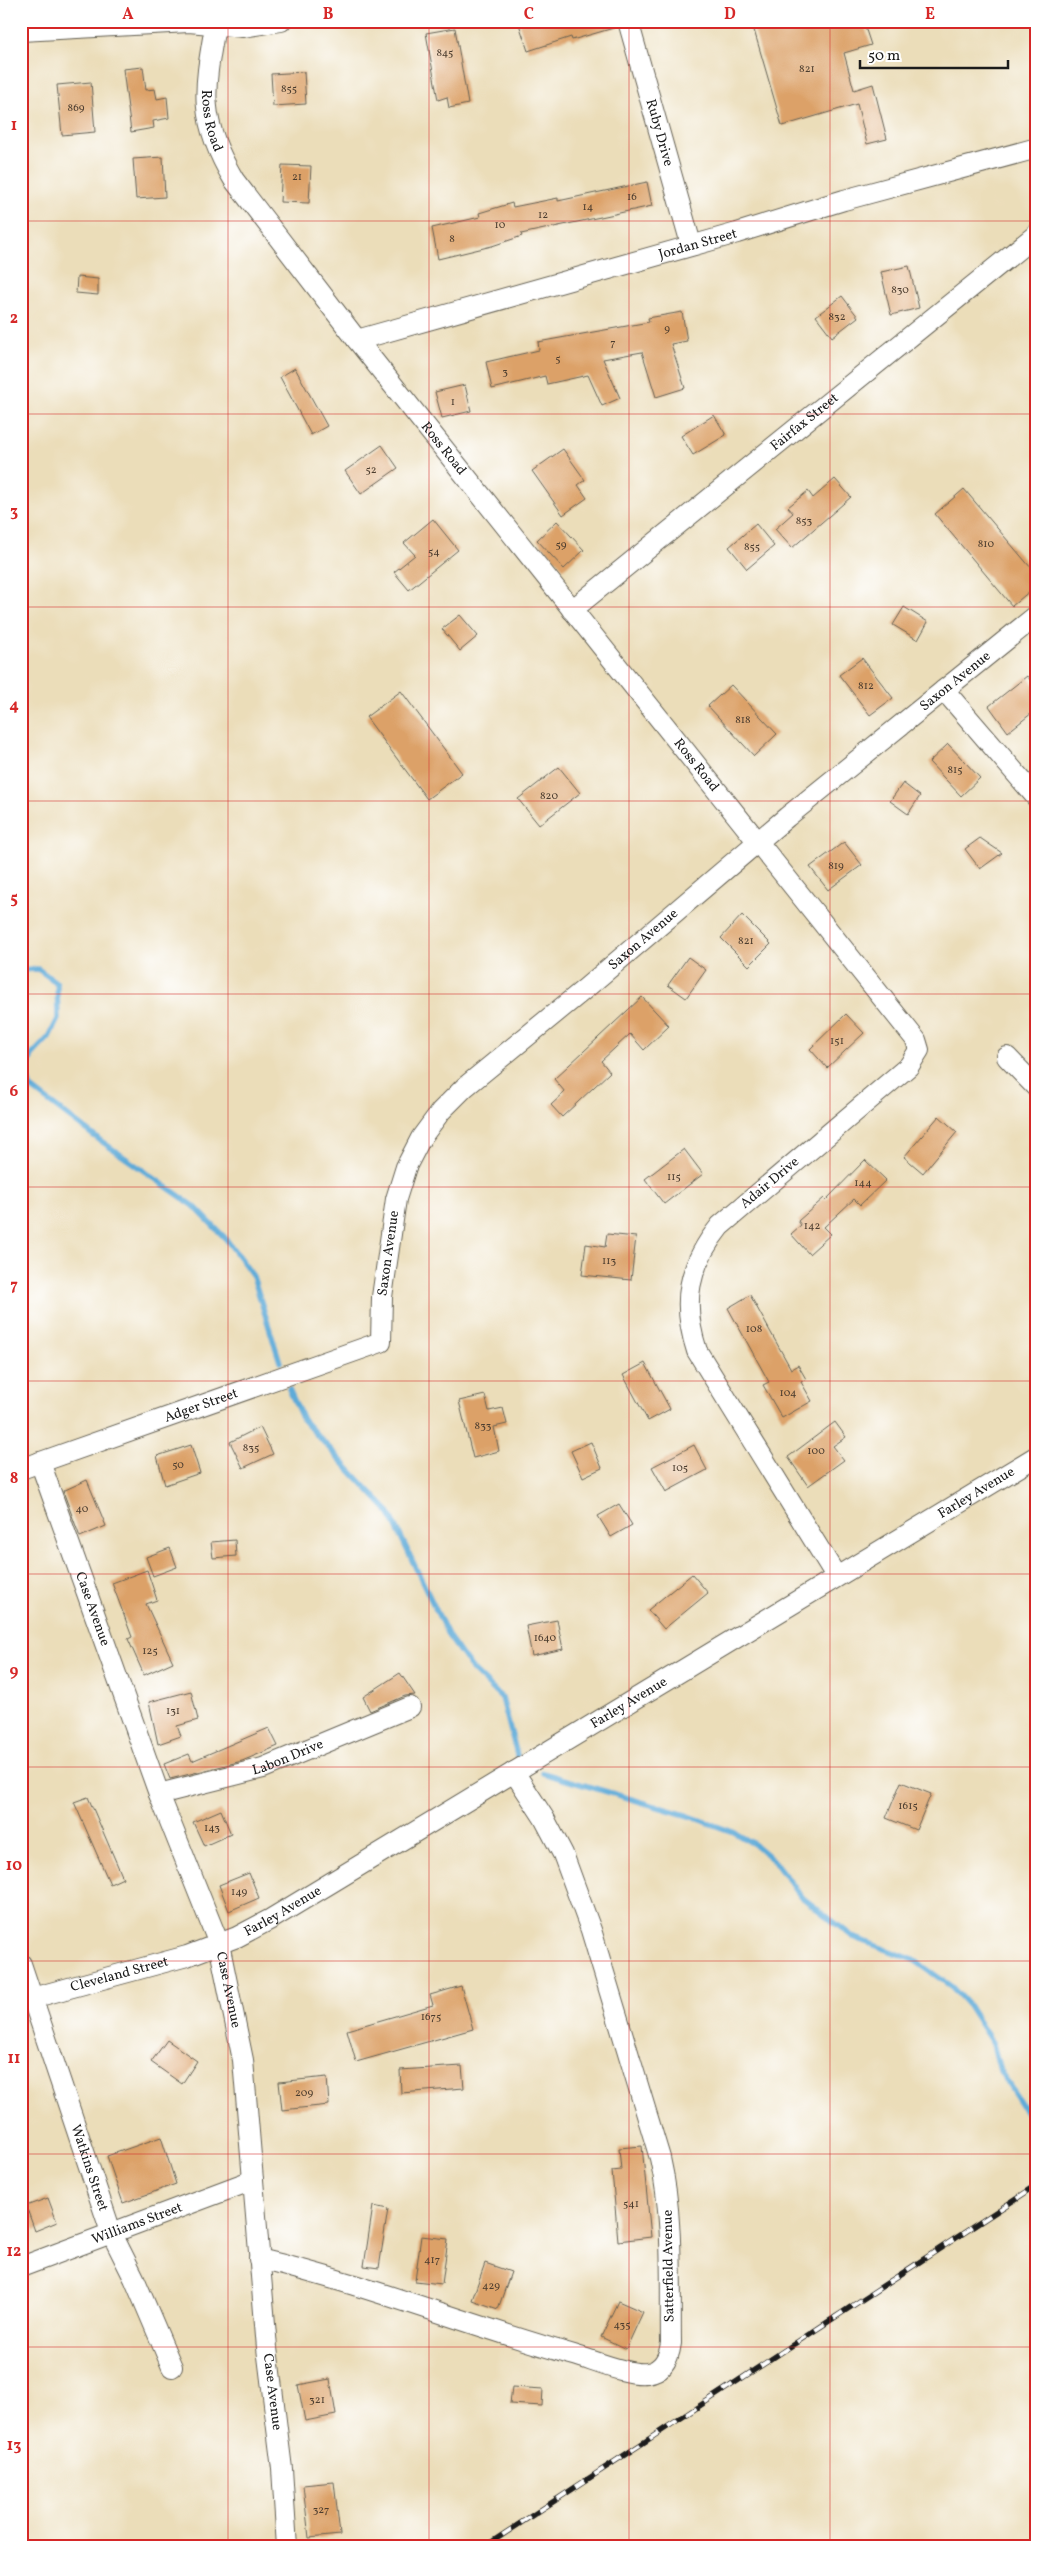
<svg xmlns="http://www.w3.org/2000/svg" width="1058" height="2568" viewBox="0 0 1058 2568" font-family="Vollkorn,serif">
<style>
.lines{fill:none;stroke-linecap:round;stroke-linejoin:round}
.stream{stroke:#5fabd8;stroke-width:5.5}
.building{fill:#dca167}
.minor-casing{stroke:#646053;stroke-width:22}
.minor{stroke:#fff;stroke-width:20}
.rail-casing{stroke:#1c1c1c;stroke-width:5.5}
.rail{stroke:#fff;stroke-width:4;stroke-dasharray:11;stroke-linecap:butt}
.grid{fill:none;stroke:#d62828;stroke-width:1;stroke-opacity:0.55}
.labels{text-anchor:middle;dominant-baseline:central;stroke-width:4.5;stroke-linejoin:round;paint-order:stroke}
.number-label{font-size:11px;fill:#4c3d2f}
.street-label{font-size:14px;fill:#1c1c1c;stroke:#fff}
.neatline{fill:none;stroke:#d62828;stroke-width:2}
.grid-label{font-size:16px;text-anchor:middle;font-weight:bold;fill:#d62828}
</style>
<rect width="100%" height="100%" fill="#fff"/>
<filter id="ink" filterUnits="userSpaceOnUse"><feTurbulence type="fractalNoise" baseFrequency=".02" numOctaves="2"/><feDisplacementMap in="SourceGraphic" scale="10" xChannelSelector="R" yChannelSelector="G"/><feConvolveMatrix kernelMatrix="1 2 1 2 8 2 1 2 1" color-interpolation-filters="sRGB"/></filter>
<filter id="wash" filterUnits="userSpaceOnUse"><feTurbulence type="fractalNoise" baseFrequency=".0096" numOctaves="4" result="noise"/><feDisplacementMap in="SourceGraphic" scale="20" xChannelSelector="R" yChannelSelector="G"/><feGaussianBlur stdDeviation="1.12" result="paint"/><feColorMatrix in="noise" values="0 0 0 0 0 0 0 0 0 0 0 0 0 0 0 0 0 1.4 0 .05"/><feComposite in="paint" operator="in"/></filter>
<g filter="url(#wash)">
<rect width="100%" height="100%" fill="#ebddb9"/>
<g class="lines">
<!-- stream -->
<g class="stream">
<path d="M21 970 38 969 57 983 58 1019 49 1037 32 1055 26 1073 31 1088 94 1136 194 1206 226 1239 253 1276 280 1362"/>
<path d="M289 1389 303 1420 389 1512 449 1637 472 1669 502 1698 518 1759"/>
<path d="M543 1773 689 1816 733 1832 754 1844 773 1860 803 1898 853 1937 914 1960 952 1987 968 2005 993 2044 1000 2071 1032 2120"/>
</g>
</g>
<g id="blocks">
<!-- building -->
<g class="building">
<path d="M529 21H616L617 27 572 40 571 37 528 51 519 24Z"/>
<path d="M767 21H863L871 45 844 53 854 90 873 84 887 139 867 144 857 104 782 126 754 30 768 25Z"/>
<path d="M455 28 468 104 449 108 447 97 438 100 426 33Z"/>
<path d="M143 67 146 90 155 89 157 99 167 97 169 118 153 121 154 128 131 132 123 69Z"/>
<path d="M304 72 306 104 273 106 271 74Z"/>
<path d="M91 82 95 132 62 135 57 85Z"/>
<path d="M163 157 165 197 136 199 133 159Z"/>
<path d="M282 165 311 166 309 203 280 202Z"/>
<path d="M647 182 652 206 521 234 522 236 492 246 438 259 432 228 480 217 479 213 512 203 513 207 558 198V201Z"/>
<path d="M909 266 919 308 891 315 881 272Z"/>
<path d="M77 277 98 279V295L76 293Z"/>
<path d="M842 296 858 317 832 337 816 316Z"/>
<path d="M682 312 687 341 671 344 685 388 656 397 642 352 603 359 620 398 602 406 588 375 547 384 545 376 492 389 486 362 539 350 538 342 649 322 648 318Z"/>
<path d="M295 368 327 426 311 435 280 377Z"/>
<path d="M465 385 471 411 442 418 435 392Z"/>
<path d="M714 415 726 435 693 455 681 436Z"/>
<path d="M382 445 398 468 361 494 345 471Z"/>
<path d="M563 449 585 480 578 485 587 498 563 515 532 471Z"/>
<path d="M835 479 851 497 792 548 775 529 793 513 788 507 808 491 813 498Z"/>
<path d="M964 489 1037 575V585L1012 606 935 514Z"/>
<path d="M433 519 458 550 409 590 394 572 415 555 404 543Z"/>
<path d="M557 521 584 550 564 569 537 540Z"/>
<path d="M756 524 774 546 747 569 729 547Z"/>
<path d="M904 607 928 622 918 640 893 625Z"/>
<path d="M460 615 478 636 460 651 442 629Z"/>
<path d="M862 658 893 698 870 715 839 675Z"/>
<path d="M1027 676 1037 688V709L1008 732 989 706Z"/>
<path d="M731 685 777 734 754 756 708 706Z"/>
<path d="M401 691 462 773 427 799 366 717Z"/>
<path d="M948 744 980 778 961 796 929 762Z"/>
<path d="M559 767 580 793 539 825 518 799Z"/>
<path d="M903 783 920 796 908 814 890 801Z"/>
<path d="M980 838 1002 853 980 869 965 849Z"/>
<path d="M844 842 862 865 828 890 810 867Z"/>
<path d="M742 915 771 944 749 966 721 938Z"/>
<path d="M688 957 706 970 686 998 668 985Z"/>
<path d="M642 997 669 1026 644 1050 630 1034 601 1061 610 1072 562 1117 551 1105 565 1092 554 1079Z"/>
<path d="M846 1014 864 1033 827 1068 810 1049Z"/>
<path d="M939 1116 957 1132 923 1173 904 1157Z"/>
<path d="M684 1149 703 1174 664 1204 645 1179Z"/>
<path d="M865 1160 886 1180 860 1205 854 1199 824 1227 831 1234 809 1254 791 1234 801 1225 798 1221 824 1198 826 1200Z"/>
<path d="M607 1234 636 1237 631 1280 582 1275 586 1244 605 1247Z"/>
<path d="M750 1295 791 1369 798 1365 806 1379 801 1382 812 1401 782 1418 763 1385 769 1382 728 1308Z"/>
<path d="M645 1363 670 1409 648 1421 623 1375Z"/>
<path d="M485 1395 489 1411 503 1408 507 1424 494 1427 499 1451 473 1458 459 1401Z"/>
<path d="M835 1422 846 1437 833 1446 844 1460 808 1486 788 1457Z"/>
<path d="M260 1427 273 1454 243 1468 230 1442Z"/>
<path d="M591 1442 602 1468 583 1477 571 1451Z"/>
<path d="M191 1445 200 1473 165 1485 157 1456Z"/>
<path d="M694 1445 707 1470 666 1492 652 1467Z"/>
<path d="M87 1480 106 1526 80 1537 63 1491Z"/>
<path d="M619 1504 632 1525 611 1537 598 1516Z"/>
<path d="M235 1540 236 1556 213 1558 211 1542Z"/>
<path d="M170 1548 177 1567 153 1576 146 1557Z"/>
<path d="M147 1570 157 1600 146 1604 173 1662 144 1675 128 1639 132 1637 112 1583Z"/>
<path d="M692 1574 708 1593 664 1629 648 1610Z"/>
<path d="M557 1620 563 1649 532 1656 526 1626Z"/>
<path d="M400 1673 415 1695 405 1696 370 1711 363 1697Z"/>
<path d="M191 1691 198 1720 177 1726 181 1736 158 1744 149 1702Z"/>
<path d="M269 1728 278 1746 242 1761 170 1779 164 1764 189 1754 192 1761Z"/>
<path d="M901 1782 931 1794 916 1830 886 1818Z"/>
<path d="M88 1797 123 1878 110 1884 74 1802Z"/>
<path d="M221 1810 231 1834 204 1846 193 1822Z"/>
<path d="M249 1873 259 1898 229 1911 219 1885Z"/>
<path d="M461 1986 473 2029 356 2062 347 2030 433 2005 430 1995Z"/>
<path d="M167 2040 197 2061 182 2084 151 2062Z"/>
<path d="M462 2066 464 2088 401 2093 400 2070Z"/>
<path d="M327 2077 329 2105 282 2110 279 2082Z"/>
<path d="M161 2137 176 2184 123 2203 107 2156Z"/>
<path d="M642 2146 651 2237 618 2241 612 2171 621 2170 619 2148Z"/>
<path d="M48 2198 57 2222 35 2231 26 2206Z"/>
<path d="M373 2206 388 2209 379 2268 364 2266Z"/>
<path d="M421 2236 448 2239 442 2284 415 2281Z"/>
<path d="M485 2263 511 2272 498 2309 472 2300Z"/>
<path d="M618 2301 643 2312 626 2349 601 2337Z"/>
<path d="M330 2379 336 2415 305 2421 298 2385Z"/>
<path d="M512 2387 543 2389 542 2406 510 2404Z"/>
<path d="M334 2482 340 2535 309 2538 303 2485Z"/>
</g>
</g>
</g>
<g filter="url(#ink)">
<use href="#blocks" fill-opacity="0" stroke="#646053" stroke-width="1"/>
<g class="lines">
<defs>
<g id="minor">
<path id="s1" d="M216 21C204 89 197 118 234 180L357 340 916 1040 919 1050 909 1066 720 1226C688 1266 681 1302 697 1351L836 1576"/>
<path id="s2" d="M628 21 691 244"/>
<path d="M21 31 189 22 243 27 281 21"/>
<path id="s3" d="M357 340 737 233 844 200 1037 148"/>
<path id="s4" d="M572 610 1037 234"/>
<path d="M944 690 1037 798"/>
<path d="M1007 1057 1037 1088"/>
<path id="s5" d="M40 1462 159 1794 219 1944 243 2060 267 2348 282 2469 287 2547"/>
<path id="s6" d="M21 1469 381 1342 382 1297 396 1199 406 1167 421 1138 441 1111 465 1087 586 988 787 817 1037 615"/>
<path id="s7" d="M159 1794 263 1768 410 1707"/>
<path id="s8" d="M21 1964 111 2232 134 2278 172 2367"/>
<path id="s9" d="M21 2001 187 1956 237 1937 271 1919 1037 1456"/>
<path d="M259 2259C366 2284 468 2325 574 2355 592 2360 629 2376 647 2373 663 2371 669 2358 671 2343 670 2282 674 2219 660 2158L591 1930 563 1854 544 1818 514 1772"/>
<path id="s10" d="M21 2267 253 2180"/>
</g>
</defs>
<!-- minor casing -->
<use href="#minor" class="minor-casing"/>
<!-- minor -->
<use href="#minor" class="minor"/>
<defs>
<path id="rail" d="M484 2547 1037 2185"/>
</defs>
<!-- rail casing -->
<use href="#rail" class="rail-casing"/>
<!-- rail -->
<use href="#rail" class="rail"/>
</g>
</g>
<!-- grid -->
<path class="grid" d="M228 21V2547M429 21V2547M629 21V2547M830 21V2547M21 221H1037M21 414H1037M21 607H1037M21 801H1037M21 994H1037M21 1187H1037M21 1381H1037M21 1574H1037M21 1767H1037M21 1961H1037M21 2154H1037M21 2347H1037"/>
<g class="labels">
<!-- number labels -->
<g class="number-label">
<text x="445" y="53">845</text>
<text x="807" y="69">821</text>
<text x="289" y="89">855</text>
<text x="76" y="108">869</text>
<text x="297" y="177">21</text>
<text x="632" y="197">16</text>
<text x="588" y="207">14</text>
<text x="543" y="215">12</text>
<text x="500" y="225">10</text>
<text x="452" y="239">8</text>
<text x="900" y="290">830</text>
<text x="837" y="317">832</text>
<text x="667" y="329">9</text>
<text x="613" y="343">7</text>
<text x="558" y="359">5</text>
<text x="505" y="372">3</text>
<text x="453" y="402">1</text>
<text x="371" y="470">52</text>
<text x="804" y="521">853</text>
<text x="986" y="544">810</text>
<text x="561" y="545">59</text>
<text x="752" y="547">855</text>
<text x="434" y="552">54</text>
<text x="866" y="686">812</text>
<text x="743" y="720">818</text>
<text x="955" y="770">815</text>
<text x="549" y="796">820</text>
<text x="836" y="866">819</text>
<text x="746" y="941">821</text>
<text x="837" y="1041">151</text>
<text x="674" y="1177">115</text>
<text x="863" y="1183">144</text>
<text x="812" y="1226">142</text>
<text x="609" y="1261">113</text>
<text x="754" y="1329">108</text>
<text x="788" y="1393">104</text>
<text x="483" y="1426">833</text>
<text x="251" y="1448">835</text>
<text x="816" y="1451">100</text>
<text x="178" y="1465">50</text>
<text x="680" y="1468">105</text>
<text x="82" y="1509">40</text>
<text x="545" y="1638">1640</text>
<text x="150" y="1651">125</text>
<text x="173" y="1711">131</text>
<text x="908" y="1806">1615</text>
<text x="212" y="1828">143</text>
<text x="239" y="1892">149</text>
<text x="431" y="2017">1675</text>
<text x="304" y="2093">209</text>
<text x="631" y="2204">541</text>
<text x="432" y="2260">417</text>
<text x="491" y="2286">429</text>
<text x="622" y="2325">435</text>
<text x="317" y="2400">321</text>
<text x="321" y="2510">327</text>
</g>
<!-- street labels -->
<g class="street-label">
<text stroke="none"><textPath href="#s1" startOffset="101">Ross Road</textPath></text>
<text stroke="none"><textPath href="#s2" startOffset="116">Ruby Drive</textPath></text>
<text stroke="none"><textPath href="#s3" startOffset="354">Jordan Street</textPath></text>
<text stroke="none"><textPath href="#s4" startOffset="299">Fairfax Street</textPath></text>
<text stroke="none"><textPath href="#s1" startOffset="506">Ross Road</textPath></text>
<text stroke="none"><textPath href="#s6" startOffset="1296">Saxon Avenue</textPath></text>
<text stroke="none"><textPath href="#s1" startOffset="911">Ross Road</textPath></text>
<text stroke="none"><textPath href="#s6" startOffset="891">Saxon Avenue</textPath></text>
<text transform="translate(770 1183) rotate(-40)">Adair Drive</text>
<text stroke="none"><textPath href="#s6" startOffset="471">Saxon Avenue</textPath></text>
<text stroke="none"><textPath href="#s6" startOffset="191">Adger Street</textPath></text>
<text stroke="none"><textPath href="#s9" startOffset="1088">Farley Avenue</textPath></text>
<text stroke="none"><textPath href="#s5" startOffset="156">Case Avenue</textPath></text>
<text stroke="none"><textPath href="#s9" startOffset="682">Farley Avenue</textPath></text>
<text stroke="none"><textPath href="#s7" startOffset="134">Labon Drive</textPath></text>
<text stroke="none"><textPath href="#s9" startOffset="278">Farley Avenue</textPath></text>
<text stroke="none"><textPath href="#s9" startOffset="102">Cleveland Street</textPath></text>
<text stroke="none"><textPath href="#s5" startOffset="561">Case Avenue</textPath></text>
<text stroke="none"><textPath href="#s8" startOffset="215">Watkins Street</textPath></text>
<text stroke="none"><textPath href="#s10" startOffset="124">Williams Street</textPath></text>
<text transform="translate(669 2266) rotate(-91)">Satterfield Avenue</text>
<text stroke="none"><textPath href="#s5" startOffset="966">Case Avenue</textPath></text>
</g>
</g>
<!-- margin -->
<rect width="1058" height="2568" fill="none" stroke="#fff" stroke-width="55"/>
<!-- scale -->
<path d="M860 60v8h148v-8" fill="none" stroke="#1c1c1c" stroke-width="2.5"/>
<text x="868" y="60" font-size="15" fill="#1c1c1c" stroke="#ffffff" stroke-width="4" paint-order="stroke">50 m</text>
<rect x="28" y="28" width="1002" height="2512" class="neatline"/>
<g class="grid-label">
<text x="128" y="19">A</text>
<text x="328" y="19">B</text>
<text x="529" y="19">C</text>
<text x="730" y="19">D</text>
<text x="930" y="19">E</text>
<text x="14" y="130">1</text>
<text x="14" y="323">2</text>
<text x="14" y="516">3</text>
<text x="14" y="710">4</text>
<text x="14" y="903">5</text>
<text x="14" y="1096">6</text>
<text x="14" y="1290">7</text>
<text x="14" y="1483">8</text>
<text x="14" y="1676">9</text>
<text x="14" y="1870">10</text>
<text x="14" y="2063">11</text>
<text x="14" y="2256">12</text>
<text x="14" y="2450">13</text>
</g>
</svg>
